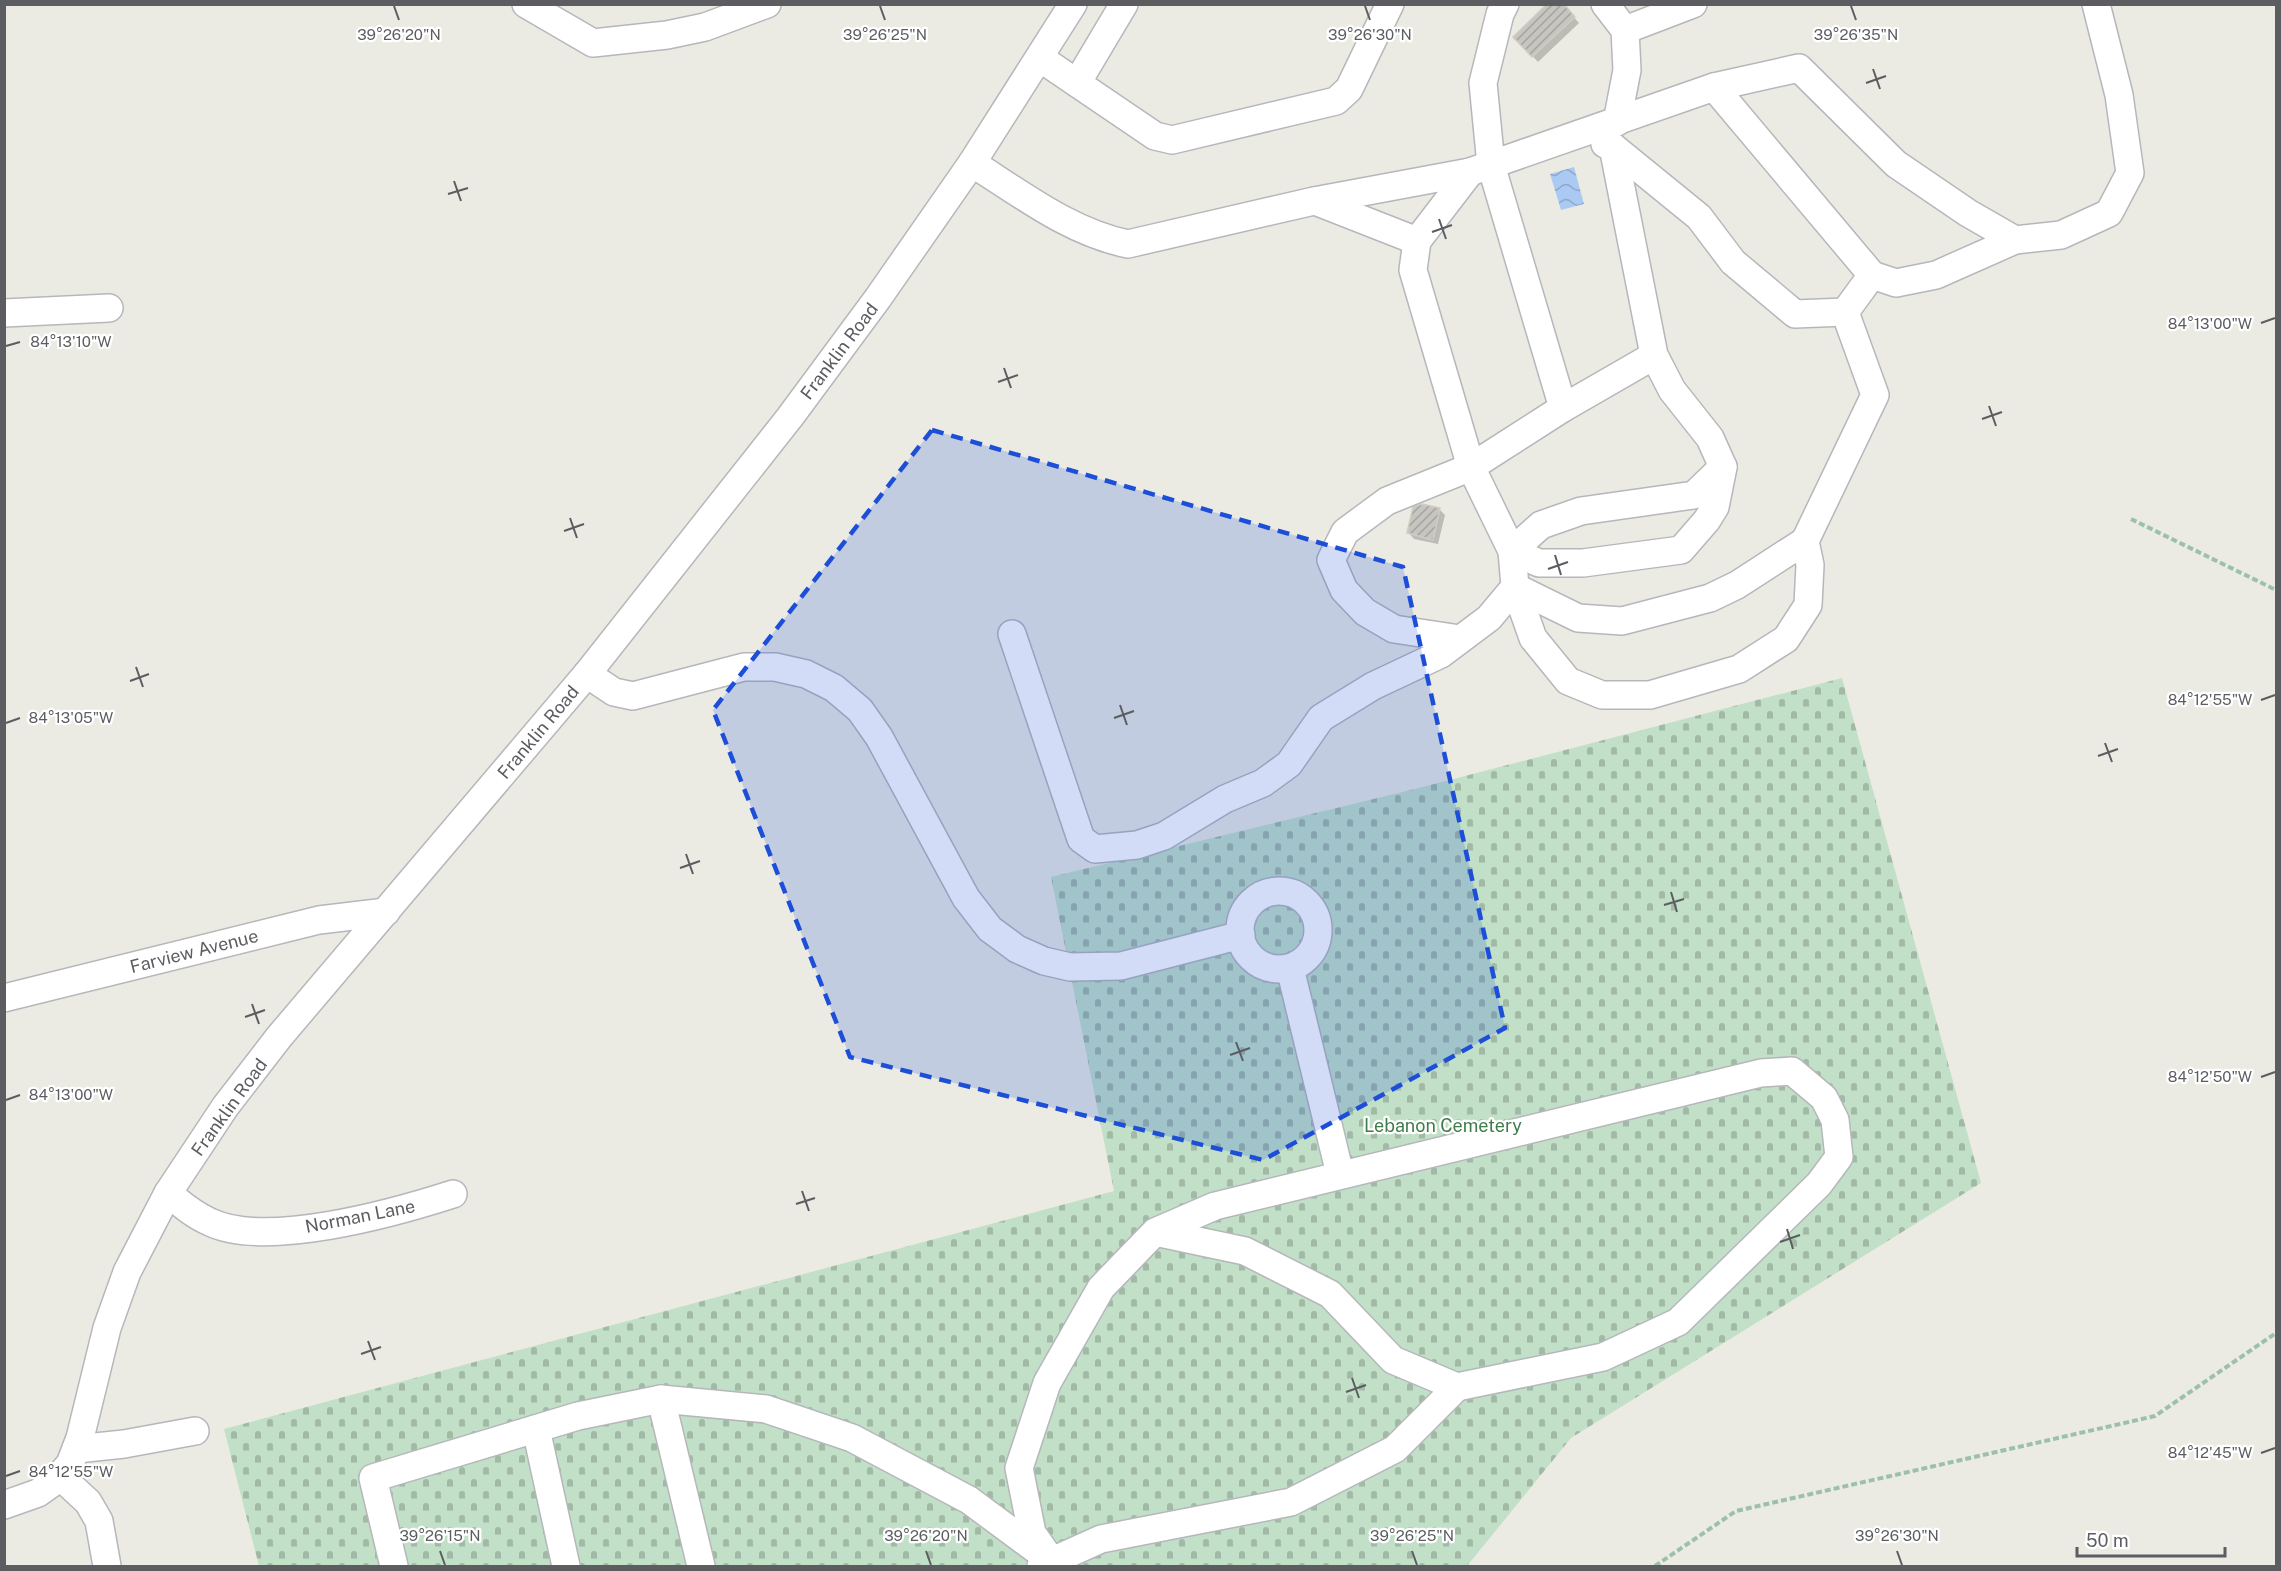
<svg xmlns="http://www.w3.org/2000/svg" width="2281" height="1571" viewBox="0 0 2281 1571" font-family="'Public Sans',sans-serif">
<style>
.cemetery{fill:url(#cemetery-stones)}
.water{fill:url(#water-waves)}
.shadow{fill:#0003}
.building{fill:url(#building-hatch);stroke:#cfcdc2;stroke-width:1.5}
.lines{fill:none;stroke-linecap:round;stroke-linejoin:round}
.minor-casing{stroke:#b5b7bb;stroke-width:30}
.path{stroke:#9cc0ac;stroke-width:4;stroke-dasharray:6 3;stroke-linecap:butt}
.minor{stroke:#fff;stroke-width:27}
.marked{fill:#1d4ed8;fill-opacity:0.2;stroke:#1d4ed8;stroke-width:4.5;stroke-dasharray:12 8;stroke-linejoin:round}
.ticks{fill:none;stroke:#5b5d61;stroke-width:2}
.labels{text-anchor:middle;dominant-baseline:central;stroke-width:4.5;stroke-linejoin:round;paint-order:stroke}
.street-label{font-size:18px;fill:#5b5d61;stroke:#fff}
.park-label{font-size:18px;fill:#3f7d4b;stroke:#fff}
.ticks-label{font-size:15px;text-anchor:middle;fill:#5b5d61;stroke:#fff;stroke-width:4.5;stroke-linejoin:round;paint-order:stroke}
</style>
<defs>
<pattern id="cemetery-stones" width="16" height="16" patternUnits="userSpaceOnUse" patternTransform="scale(1.5)"><rect width="16" height="16" fill="#c2e0c7"/><path d="M2 7V4a2 2 0 0 1 4 0v3zM10 15v-3a2 2 0 0 1 4 0v3z" fill="#a1b9a5"/></pattern>
<pattern id="water-waves" width="16" height="10" patternUnits="userSpaceOnUse" patternTransform="scale(1.5)"><rect width="16" height="10" fill="#abcaf3"/><path d="M0 5q4-4 8 0t8 0" fill="none" stroke="#8ea7c8"/></pattern>
<pattern id="building-hatch" width="6" height="6" patternUnits="userSpaceOnUse" patternTransform="scale(1.5)"><rect width="6" height="6" fill="#c7c5bf"/><path d="M-1 1l2-2M0 6l6-6M5 7l2-2" fill="none" stroke="#a5a39f"/></pattern>
</defs>
<rect width="100%" height="100%" fill="#ecebe3"/>
<!-- cemetery -->
<path class="cemetery" d="M1842 678 1981 1183 1571 1438 1467 1566H259L224 1429 1114 1191 1051 877 1415 789Z"/>
<!-- water -->
<path class="water" d="M1574 167 1584 204 1561 210 1550 174Z"/>
<!-- shadow -->
<g class="shadow">
<path d="M1562 4 1579 23 1538 62 1515 37Z"/>
<path d="M1439 509 1445 515 1438 544 1414 539 1409 533Z"/>
</g>
<!-- building -->
<g class="building">
<path d="M1547 4H1564L1575 17 1532 57 1513 37Z"/>
<path d="M1422 504 1440 508 1433 540 1407 533 1413 507Z"/>
</g>
<g class="lines">
<defs>
<g id="minor">
<path d="M526 4 593 43 667 35 705 27 767 4"/>
<path d="M1505 4 1500 14 1483 83 1491 165 1563 408"/>
<path d="M1605 4 1625 30 1627 70 1617 122"/>
<path d="M1625 30 1693 4"/>
<path d="M1040 58 1155 136 1172 140 1336 101 1349 89 1390 4"/>
<path d="M1077 83 1124 4"/>
<path d="M1714 87 1872 275 1896 283 1936 275 2015 240"/>
<path d="M1605 144 1613 147 1699 217 1733 262 1795 314 1845 312"/>
<path d="M972 163C1021 194 1070 232 1128 244L1314 201 1470 172 1714 87 1799 68 1896 164 1968 213 2015 240 2061 235 2109 213 2130 173 2119 95 2096 4"/>
<path d="M1470 172 1417 241 1413 270 1471 467 1512 551 1539 563H1583L1681 550 1707 520 1715 507 1723 467 1710 438 1672 390 1654 355 1613 147"/>
<path d="M1315 201 1417 241"/>
<path d="M4 313 109 308"/>
<path d="M1515 587 1533 638 1568 681 1602 695H1650L1739 669 1786 639 1808 605 1810 565 1805 541 1875 395 1845 312 1872 275"/>
<path d="M1515 587 1578 618 1622 621 1710 598 1737 585 1805 541"/>
<path d="M1012 634 1081 839 1095 849 1137 845 1164 836 1225 799 1263 783 1289 764 1321 718 1373 686 1441 654 1489 618 1515 587 1512 551 1541 525 1581 511 1694 495 1723 467"/>
<path d="M1460 639 1394 629 1365 612 1344 590 1331 560 1345 532 1387 501 1471 467 1563 408 1648 359"/>
<path d="M587 674 614 692 633 696 744 667H775L806 674 834 688 860 710 879 737 966 898 990 929 1017 949 1044 961 1070 967 1121 966 1241 935"/>
<circle cx="1279" cy="930" r="39"/>
<path d="M1290 968 1340 1174"/>
<path d="M4 998 319 920 386 912"/>
<path d="M168 1193C181 1204 194 1215 210 1222 266 1249 394 1213 453 1194"/>
<path d="M661 1399 701 1566"/>
<path d="M536 1429 566 1566"/>
<path d="M76 1449 124 1444 195 1431"/>
<path d="M60 1476 88 1502 99 1521 107 1566"/>
<path d="M4 1505 38 1493 55 1481 70 1464 80 1438 107 1328 127 1272 168 1193 225 1107 279 1037 587 674 790 417 878 298 972 163 1073 4"/>
<path d="M394 1566 373 1478 578 1416 661 1399 766 1409 852 1438 969 1500 1042 1554"/>
<path d="M1041 1566 1101 1539 1291 1502 1395 1449 1457 1387"/>
<path d="M1055 1566 1032 1533 1019 1468 1047 1383 1101 1288 1155 1232 1215 1206 1761 1073 1792 1071 1824 1098 1835 1120 1839 1157 1819 1184 1678 1322 1603 1357 1457 1387 1393 1360 1330 1294 1245 1251 1155 1232"/>
</g>
</defs>
<!-- minor casing -->
<use href="#minor" class="minor-casing"/>
<!-- path -->
<g class="path">
<path d="M2131 519 2276 590"/>
<path d="M1655 1566 1736 1511 2155 1416 2276 1333"/>
</g>
<!-- minor -->
<use href="#minor" class="minor"/>
</g>
<!-- marked area -->
<path class="marked" d="M932 430 1403 567 1505 1028 1263 1160 850 1057 713 710Z"/>
<!-- ticks -->
<path class="ticks" d="M394 6 399 20M880 6 885 20M1365 6 1370 20M1851 6 1856 20M1873 69 1880 89M1866 83 1886 76M454 181 461 201M448 194 468 188M1439 219 1446 239M1432 232 1452 225M2261 323 2275 318M6 346 20 342M1004 368 1011 388M998 382 1018 375M1989 406 1996 426M1982 419 2002 412M570 518 577 538M564 531 584 524M1555 555 1561 575M1548 569 1568 562M136 667 143 687M130 681 149 674M2261 700 2275 695M1120 705 1127 725M1114 718 1134 711M6 723 20 718M2105 743 2112 762M2098 756 2118 749M686 854 693 874M680 868 700 861M1671 892 1677 912M1664 905 1684 899M252 1004 259 1024M245 1017 265 1010M1236 1042 1243 1061M1230 1055 1250 1048M2261 1077 2275 1072M6 1100 20 1095M802 1191 809 1211M796 1204 815 1198M1787 1229 1793 1249M1780 1242 1800 1235M368 1341 375 1360M361 1354 381 1347M1352 1378 1359 1398M1346 1392 1366 1385M2261 1453 2275 1448M6 1476 20 1471M440 1551 445 1565M926 1551 931 1565M1412 1551 1417 1565M1897 1551 1902 1565"/>
<g class="labels">
<!-- street labels -->
<g class="street-label">
<text transform="translate(839 351) rotate(-53)">Franklin Road</text>
<text transform="translate(538 732) rotate(-50)">Franklin Road</text>
<text transform="translate(194 951) rotate(-14)">Farview Avenue</text>
<text transform="translate(229 1107) rotate(-54)">Franklin Road</text>
<text transform="translate(360 1216) rotate(-11)">Norman Lane</text>
</g>
<!-- park labels -->
<g class="park-label">
<text x="1443" y="1125">Lebanon Cemetery</text>
</g>
</g>
<g class="ticks-label">
<text x="399" y="40">39°26'20"N</text>
<text x="885" y="40">39°26'25"N</text>
<text x="1370" y="40">39°26'30"N</text>
<text x="1856" y="40">39°26'35"N</text>
<text x="2210" y="329">84°13'00"W</text>
<text x="71" y="347">84°13'10"W</text>
<text x="2210" y="705">84°12'55"W</text>
<text x="71" y="723">84°13'05"W</text>
<text x="2210" y="1082">84°12'50"W</text>
<text x="71" y="1100">84°13'00"W</text>
<text x="2210" y="1458">84°12'45"W</text>
<text x="71" y="1477">84°12'55"W</text>
<text x="440" y="1541">39°26'15"N</text>
<text x="926" y="1541">39°26'20"N</text>
<text x="1412" y="1541">39°26'25"N</text>
<text x="1897" y="1541">39°26'30"N</text>
</g>
<!-- border -->
<rect width="2281" height="1571" fill="none" stroke="#5b5d61" stroke-width="12"/>
<!-- scale -->
<path d="M2077 1547v9h148v-9" fill="none" stroke="#5b5d61" stroke-width="3"/>
<text x="2086" y="1547" font-size="18" fill="#5b5d61" stroke="#ffffff" stroke-width="4.5" paint-order="stroke">50 m</text>
</svg>
